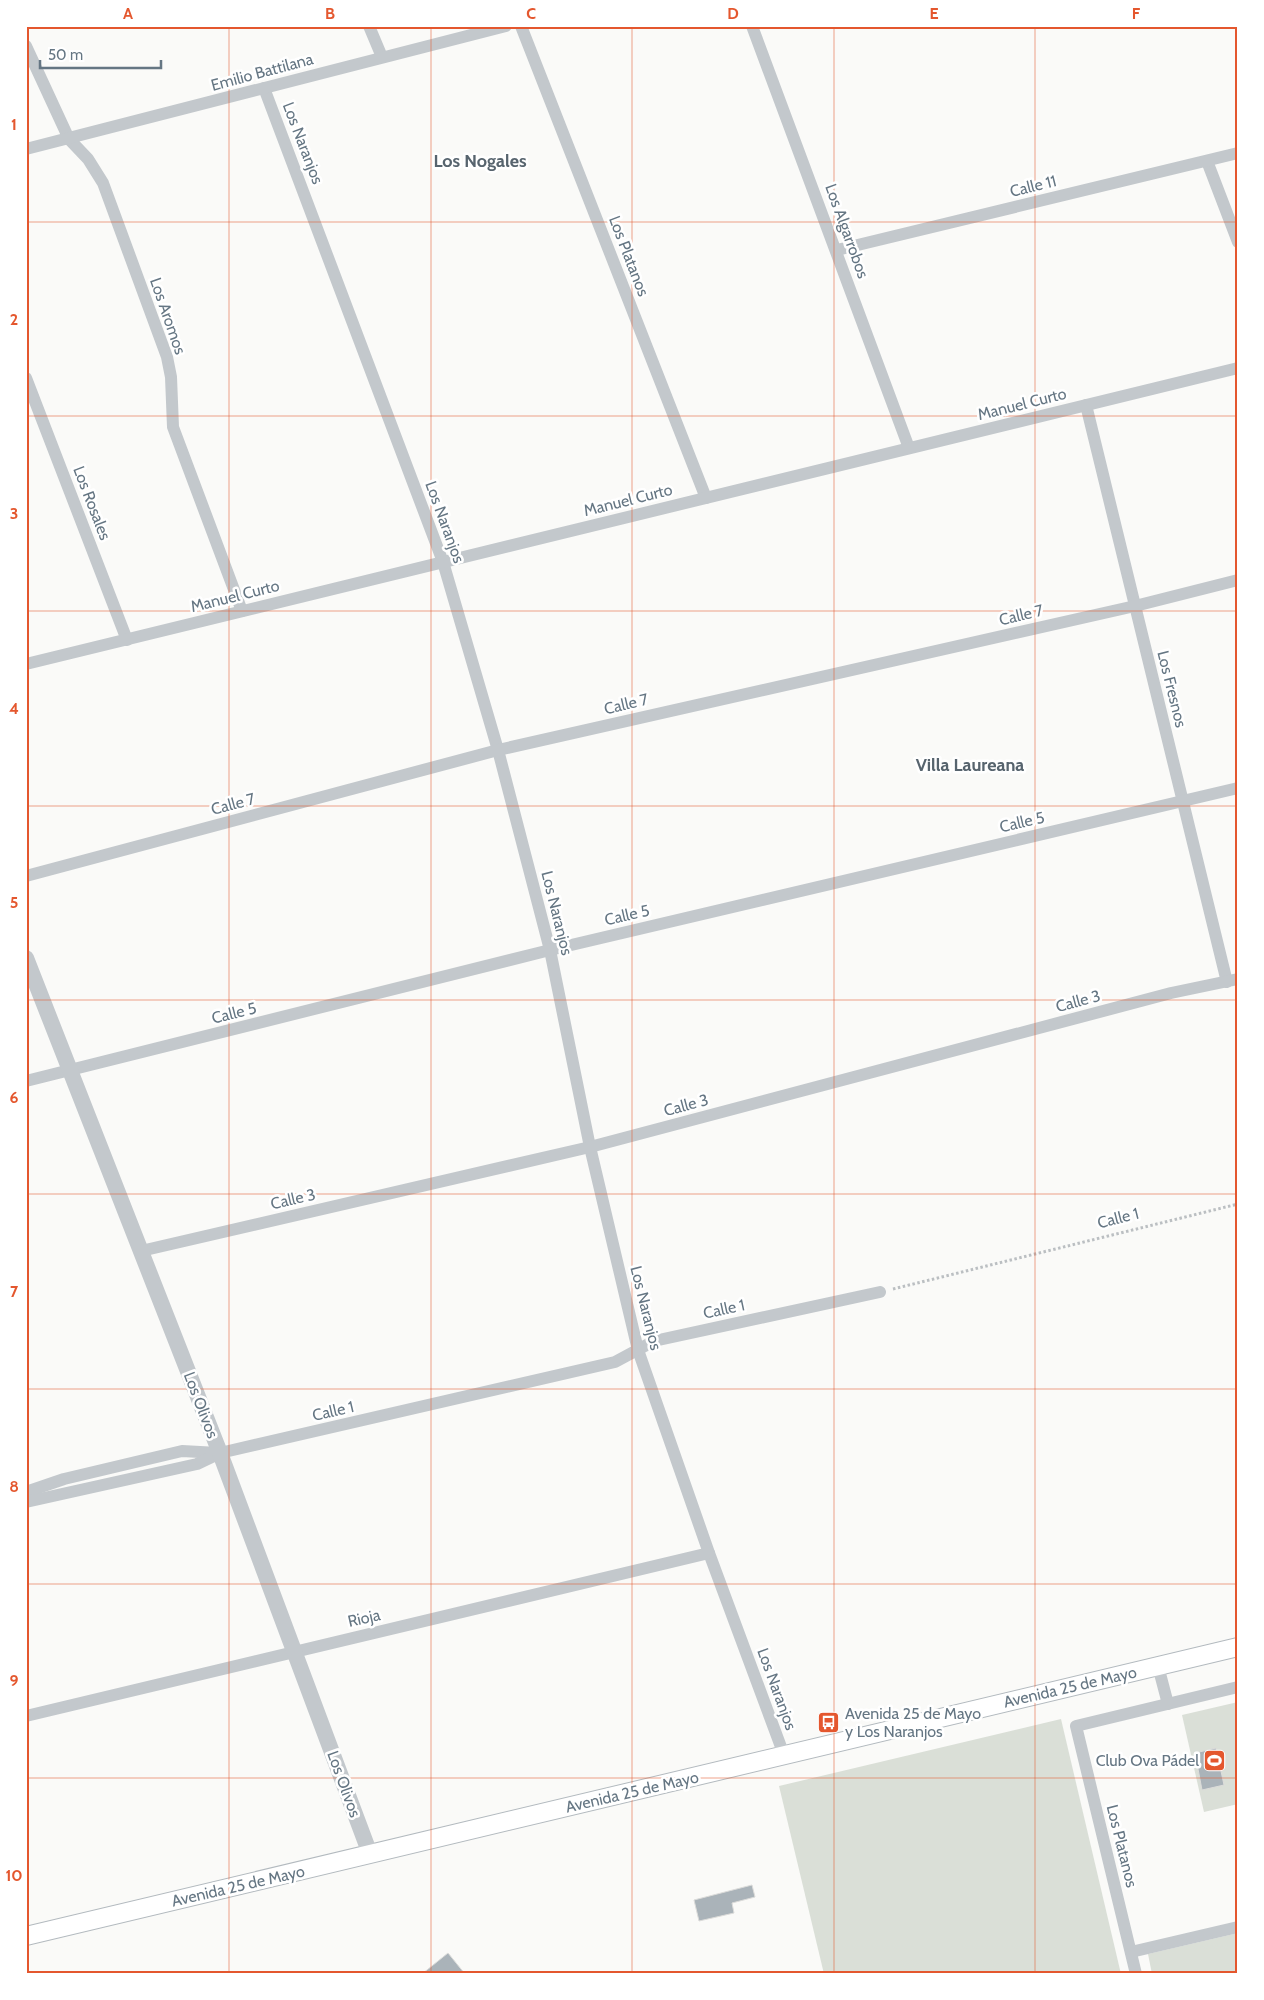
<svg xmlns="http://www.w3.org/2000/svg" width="1264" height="2000" viewBox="0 0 1264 2000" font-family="Cabin,sans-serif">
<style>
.green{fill:#dadfd7}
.building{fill:#aab3b9;stroke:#dcdcda}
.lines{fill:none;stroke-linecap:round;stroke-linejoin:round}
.secondary-casing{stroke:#b3babf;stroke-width:20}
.path{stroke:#bbbfc2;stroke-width:3;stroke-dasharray:2.5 2.5;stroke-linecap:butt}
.minor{stroke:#c3c8cc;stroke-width:12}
.tertiary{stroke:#c3c8cc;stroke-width:16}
.secondary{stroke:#fff;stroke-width:18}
.grid{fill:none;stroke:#e4572e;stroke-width:1;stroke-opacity:0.55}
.labels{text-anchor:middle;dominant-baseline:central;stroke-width:5;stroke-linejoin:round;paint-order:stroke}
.street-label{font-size:16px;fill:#657683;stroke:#fff}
.poi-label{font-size:16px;fill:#657683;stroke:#fff;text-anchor:start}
.neighbourhood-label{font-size:18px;font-weight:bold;fill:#57646e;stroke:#fff}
.neatline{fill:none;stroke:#e4572e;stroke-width:2}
.grid-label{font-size:16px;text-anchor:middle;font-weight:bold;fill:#e4572e}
</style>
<rect width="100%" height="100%" fill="#fafaf8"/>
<!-- green -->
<g class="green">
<path d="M1238 1702V1804L1204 1812 1182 1715Z"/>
<path d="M1061 1719 1121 1974H824L779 1786Z"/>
<path d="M1238 1933V1974H1152L1148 1954Z"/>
</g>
<!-- building -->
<g class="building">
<path d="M1216 1748 1224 1785 1202 1790 1195 1753Z"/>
<path d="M752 1885 755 1897 732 1903 734 1913 699 1921 694 1900Z"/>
<path d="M448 1953 465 1974H422Z"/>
</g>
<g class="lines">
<defs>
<path id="secondary" d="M26 1936 1238 1647"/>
</defs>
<!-- secondary casing -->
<use href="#secondary" class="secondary-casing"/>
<!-- path -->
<path class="path" d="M893 1289 1238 1204"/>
<!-- minor -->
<g class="minor">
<path d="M369 26 382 57"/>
<path d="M521 26 706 498"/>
<path d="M752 26 909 448"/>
<path d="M26 46 69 139 88 159 103 183 167 357 171 377 173 427 242 611"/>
<path d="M264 88 443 562 498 750 550 950 590 1147 638 1350 709 1553 784 1755"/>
<path d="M26 149 506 26"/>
<path d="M1207 161 1238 242"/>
<path d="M837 250 1238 153"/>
<path d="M26 378 127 640"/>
<path d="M1086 405 1227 982"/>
<path d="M26 664 1238 368"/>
<path d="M26 876 498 750 1135 606 1238 580"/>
<path d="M26 1081 550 950 1238 788"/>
<path d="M141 1251 590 1147 1171 993 1238 979"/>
<path d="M26 1492 64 1479 182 1451 218 1453"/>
<path d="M26 1502 197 1464 220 1453 615 1362 654 1341 880 1292"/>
<path d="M1158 1666 1168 1704"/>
<path d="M26 1716 709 1553"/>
<path d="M1131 1952 1238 1927"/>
<path d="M1136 1974 1076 1726 1238 1687"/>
</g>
<!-- tertiary -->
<path class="tertiary" d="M26 958 220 1453 370 1854"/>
<!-- secondary -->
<use href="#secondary" class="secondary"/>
</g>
<!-- grid -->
<path class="grid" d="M229 26V1974M431 26V1974M632 26V1974M834 26V1974M1035 26V1974M26 222H1238M26 416H1238M26 611H1238M26 806H1238M26 1000H1238M26 1194H1238M26 1389H1238M26 1584H1238M26 1778H1238"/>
<!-- icons -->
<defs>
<symbol id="bus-square" viewBox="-11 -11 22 22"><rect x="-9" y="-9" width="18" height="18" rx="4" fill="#e4572e" stroke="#fff"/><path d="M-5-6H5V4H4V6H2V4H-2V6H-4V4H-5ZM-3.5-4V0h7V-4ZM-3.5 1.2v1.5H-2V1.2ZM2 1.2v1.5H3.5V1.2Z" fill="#fff"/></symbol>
<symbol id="stadium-square" viewBox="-11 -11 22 22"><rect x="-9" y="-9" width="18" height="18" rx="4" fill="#e4572e" stroke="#fff"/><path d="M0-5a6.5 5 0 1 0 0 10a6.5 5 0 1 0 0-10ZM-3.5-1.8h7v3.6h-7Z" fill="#fff"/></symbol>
</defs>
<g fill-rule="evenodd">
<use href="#bus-square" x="816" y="1710" width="25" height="25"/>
<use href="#stadium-square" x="1202" y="1748" width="25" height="25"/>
</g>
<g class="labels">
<!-- street labels -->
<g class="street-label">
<text transform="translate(262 72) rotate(-15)">Emilio Battilana</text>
<text transform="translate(303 143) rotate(69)">Los Naranjos</text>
<text transform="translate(1033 186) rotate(-14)">Calle 11</text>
<text transform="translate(847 231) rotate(70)">Los Algarrobos</text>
<text transform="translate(629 256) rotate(69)">Los Platanos</text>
<text transform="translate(168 316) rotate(71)">Los Aromos</text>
<text transform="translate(1022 404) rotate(-14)">Manuel Curto</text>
<text transform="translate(628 500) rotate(-14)">Manuel Curto</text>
<text transform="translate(92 503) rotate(69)">Los Rosales</text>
<text transform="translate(445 522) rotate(70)">Los Naranjos</text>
<text transform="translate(235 596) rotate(-14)">Manuel Curto</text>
<text transform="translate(1021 615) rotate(-13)">Calle 7</text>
<text transform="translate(1172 689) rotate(76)">Los Fresnos</text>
<text transform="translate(626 704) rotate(-13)">Calle 7</text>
<text transform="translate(233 804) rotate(-15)">Calle 7</text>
<text transform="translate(1022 822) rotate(-13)">Calle 5</text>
<text transform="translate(557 913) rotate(76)">Los Naranjos</text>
<text transform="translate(627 915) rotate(-13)">Calle 5</text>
<text transform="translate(1078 1001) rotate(-15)">Calle 3</text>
<text transform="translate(234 1013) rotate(-14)">Calle 5</text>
<text transform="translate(686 1105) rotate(-15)">Calle 3</text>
<text transform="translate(293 1199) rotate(-13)">Calle 3</text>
<text transform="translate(1118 1218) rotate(-14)">Calle 1</text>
<text transform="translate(646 1308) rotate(76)">Los Naranjos</text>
<text transform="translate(724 1309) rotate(-12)">Calle 1</text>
<text transform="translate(201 1405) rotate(69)">Los Olivos</text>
<text transform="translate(333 1411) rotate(-13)">Calle 1</text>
<text transform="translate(364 1618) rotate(-13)">Rioja</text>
<text transform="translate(1070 1687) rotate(-13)">Avenida 25 de Mayo</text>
<text transform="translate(777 1689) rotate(70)">Los Naranjos</text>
<text transform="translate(344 1784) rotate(70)">Los Olivos</text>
<text transform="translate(632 1792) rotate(-13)">Avenida 25 de Mayo</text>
<text transform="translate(1122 1846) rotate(76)">Los Platanos</text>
<text transform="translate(238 1886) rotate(-13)">Avenida 25 de Mayo</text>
</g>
<!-- poi labels -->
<g class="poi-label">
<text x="845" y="1713">Avenida 25 de Mayo<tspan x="845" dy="18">y Los Naranjos</tspan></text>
<text x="1199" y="1760" text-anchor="end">Club Ova Pádel</text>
</g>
<!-- neighbourhood labels -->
<g class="neighbourhood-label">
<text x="480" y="161">Los Nogales</text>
<text x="970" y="765">Villa Laureana</text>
</g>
</g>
<!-- border -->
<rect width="1264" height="2000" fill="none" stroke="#ffffff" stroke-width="55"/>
<!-- scale -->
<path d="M40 60v8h121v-8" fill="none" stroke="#657683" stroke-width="2.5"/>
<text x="48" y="60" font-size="15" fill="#657683" stroke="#ffffff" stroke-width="4" paint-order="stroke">50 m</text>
<rect x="28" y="28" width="1208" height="1944" class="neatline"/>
<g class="grid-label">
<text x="128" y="19">A</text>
<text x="330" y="19">B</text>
<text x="531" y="19">C</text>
<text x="733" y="19">D</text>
<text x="934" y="19">E</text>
<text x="1136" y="19">F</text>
<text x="14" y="130">1</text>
<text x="14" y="325">2</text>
<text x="14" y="519">3</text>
<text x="14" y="714">4</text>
<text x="14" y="908">5</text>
<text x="14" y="1103">6</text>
<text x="14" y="1297">7</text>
<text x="14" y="1492">8</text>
<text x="14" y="1686">9</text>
<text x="14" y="1881">10</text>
</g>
</svg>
